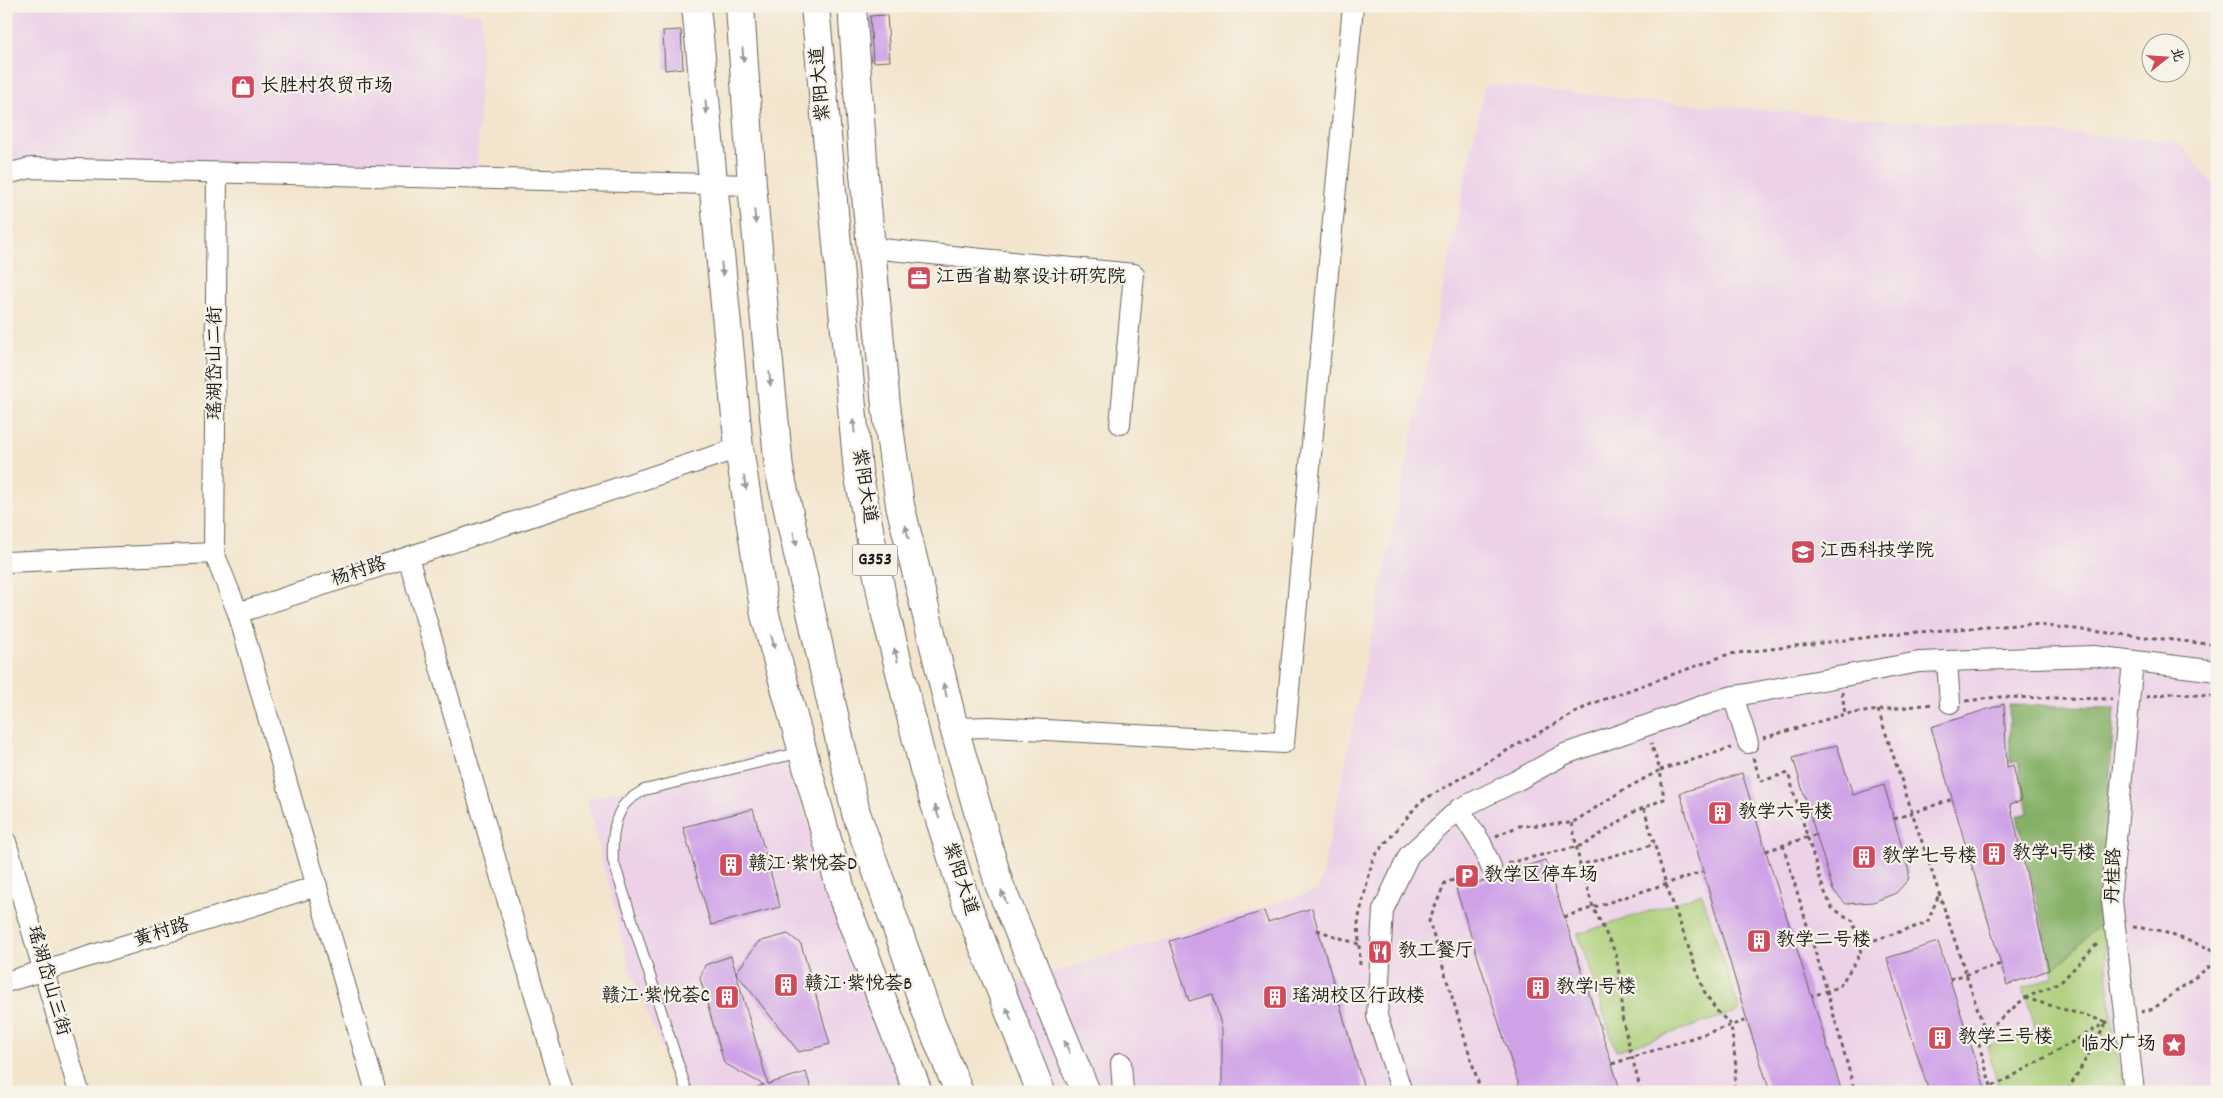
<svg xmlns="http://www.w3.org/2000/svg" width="2223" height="1098" viewBox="0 0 2223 1098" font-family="Dekko,'LXGW WenKai TC',sans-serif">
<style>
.built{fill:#ecd1e9}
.green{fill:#a7cc75;stroke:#627448}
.forest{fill:#85b066;stroke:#506641}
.building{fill:#cfa2e8}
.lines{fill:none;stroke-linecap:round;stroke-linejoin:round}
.service-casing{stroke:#67625a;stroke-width:12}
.minor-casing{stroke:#67625a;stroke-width:22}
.primary-casing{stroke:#67625a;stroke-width:30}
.trunk-casing{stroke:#67625a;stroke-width:30}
.path{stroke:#67625a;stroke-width:3;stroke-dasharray:4 4;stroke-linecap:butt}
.service{stroke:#fff;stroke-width:10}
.minor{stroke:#fff;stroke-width:20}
.primary{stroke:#fff;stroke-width:28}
.trunk{stroke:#fff;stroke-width:28}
.path-bridge{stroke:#67625a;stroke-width:3;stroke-dasharray:4 4;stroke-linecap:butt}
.oneway{fill:#999}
.labels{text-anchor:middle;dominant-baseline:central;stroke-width:4.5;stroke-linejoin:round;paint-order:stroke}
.shield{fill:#f7f3e8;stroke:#5e5c59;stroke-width:1}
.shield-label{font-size:18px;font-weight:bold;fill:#1c1c1c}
.street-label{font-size:19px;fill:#1c1c1c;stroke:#f7f3e8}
.poi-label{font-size:19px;fill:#1c1c1c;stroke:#f7f3e8;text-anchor:start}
</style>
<rect width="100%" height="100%" fill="#f7f3e8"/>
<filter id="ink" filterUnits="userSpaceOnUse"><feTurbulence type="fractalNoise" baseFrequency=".02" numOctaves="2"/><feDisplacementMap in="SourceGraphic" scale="10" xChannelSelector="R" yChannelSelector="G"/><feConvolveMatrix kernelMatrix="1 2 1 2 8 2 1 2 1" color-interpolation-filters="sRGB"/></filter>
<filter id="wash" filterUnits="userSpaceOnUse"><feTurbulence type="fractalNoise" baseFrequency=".0096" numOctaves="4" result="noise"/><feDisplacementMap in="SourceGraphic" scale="20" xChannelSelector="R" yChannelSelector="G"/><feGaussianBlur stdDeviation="1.12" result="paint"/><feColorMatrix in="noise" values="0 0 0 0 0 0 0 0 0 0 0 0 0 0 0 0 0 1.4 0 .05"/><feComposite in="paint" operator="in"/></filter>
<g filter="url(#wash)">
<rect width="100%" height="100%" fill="#f3e5cd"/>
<!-- built -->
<g class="built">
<path d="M6 6H421V10L482 14 477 171 6 159Z"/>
<path d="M1485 84 1648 101 2179 142 2217 189V1092H1047L1007 987 1319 890Z"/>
<path d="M780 748 909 1092H679L629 967 587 799Z"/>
</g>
<!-- green -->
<g class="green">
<path d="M1702 894 1740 1011 1616 1051 1578 934Z"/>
<path d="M2103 921 2113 1034 2125 1092H2000L1987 1047 2036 1030 2023 988 2054 976 2053 970Z"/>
</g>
<!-- forest -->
<path class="forest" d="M2009 705 2114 707C2111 778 2103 849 2103 921L2053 970 2017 816 2028 813 2018 761 2010 763Z"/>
<g id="blocks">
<!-- building -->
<g class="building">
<path d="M887 15 890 61 873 62 870 16Z"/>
<path d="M681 30 683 68 665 70 663 31Z"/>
<path d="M2004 704 2007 767 2013 765 2021 801 2010 804 2049 970 2007 985 1931 727Z"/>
<path d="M1837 745 1853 795 1884 785 1909 872 1908 880 1896 893 1873 902 1846 904 1833 890 1793 758Z"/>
<path d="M1742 773 1768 858 1842 1092H1770L1747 1020 1680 793Z"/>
<path d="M753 809 780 907 711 925 683 827Z"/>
<path d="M1545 860 1561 907 1621 1092H1521L1456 889 1495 878 1500 875Z"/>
<path d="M1312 908 1365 1092H1222V1029L1213 994 1189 1001 1170 941 1264 911 1268 922Z"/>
<path d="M788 934 801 944 830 1044 799 1052 736 973 758 942Z"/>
<path d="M1938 942 1952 986 1986 1092H1929L1887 958Z"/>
<path d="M731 956 768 1084 806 1072 812 1092H755L754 1088 764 1085 724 1063 700 978 705 965Z"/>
</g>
</g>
</g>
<g filter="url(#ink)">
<use href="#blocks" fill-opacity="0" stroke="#67625a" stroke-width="1"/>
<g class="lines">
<defs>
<path id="service" d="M687 1092 613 860C612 842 613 820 624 805 628 799 638 794 644 790L802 752"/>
<g id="minor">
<path d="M6 174 31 168 752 185"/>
<path d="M871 248 1134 274 1120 424"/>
<path d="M214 553 217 173"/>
<path d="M408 557 563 1092"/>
<path d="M6 562 214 553 238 613 739 448"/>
<path d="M238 613 376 1092"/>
<path d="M1947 661 1950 703"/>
<path d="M2133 661 2111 892 2134 1092"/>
<path d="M1733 696 1748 743"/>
<path d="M954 728 990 727 1284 743 1353 6"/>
<path d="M1459 809 1481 843 1491 867"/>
<path d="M6 842 79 1092"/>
<path d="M6 982 317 886"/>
<path d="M1121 1063 1123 1092"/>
<path d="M1402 1092 1377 1016 1383 910 1409 855 1459 809 1518 780 1565 754 1725 698 1919 662 2094 656 2217 671"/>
</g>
<g id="primary">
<path d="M696 6 739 448 765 615 844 901 918 1092"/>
<path d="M852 6 864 174 886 406 900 505 954 728 999 884 1086 1092"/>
</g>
<g id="trunk">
<path d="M740 6 752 185 779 469 856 813 931 1024 959 1092"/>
<path d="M815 6 858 472 884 607 924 769 966 902 1041 1092"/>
</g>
</defs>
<!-- service casing -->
<use href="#service" class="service-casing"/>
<!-- minor casing -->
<use href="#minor" class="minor-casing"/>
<!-- primary casing -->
<use href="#primary" class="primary-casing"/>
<!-- trunk casing -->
<use href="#trunk" class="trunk-casing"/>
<!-- path -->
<g class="path">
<path d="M1842 692 1845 714"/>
<path d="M2146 697 2173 693 2217 697"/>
<path d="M1966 701 1997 697 2112 699"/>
<path d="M1878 710 1985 1031"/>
<path d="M1763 738 1845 714 1933 704"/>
<path d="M1753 758 1761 781 1788 773 1823 888 1832 908 1853 921 1861 953 1839 987 1812 996"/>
<path d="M1644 808 1666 884 1704 991 1716 1010 1731 1025 1736 1067 1734 1092"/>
<path d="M1572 823 1580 865 1655 844"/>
<path d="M1496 836 1519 826 1572 823 1620 792 1660 770 1651 743"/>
<path d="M1783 845 1827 991 1855 1092"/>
<path d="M1766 851 1817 834"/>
<path d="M1508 863 1584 845 1634 812 1664 799 1660 770 1731 748"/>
<path d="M1580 865 1593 907 1616 954 1622 993V1017L1641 1092"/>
<path d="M1476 872 1445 883 1429 921 1481 1092"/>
<path d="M1564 917 1702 872"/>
<path d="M2133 927 2158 930 2217 951"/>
<path d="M1317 930 1361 945"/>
<path d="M1859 945 1927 923 1939 894"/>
<path d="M1360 965 1358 921 1373 858 1420 802 1508 750 1591 704 1729 654 1903 633 2030 624 2217 645"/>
<path d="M2025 998 2107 1022 2067 1092"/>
<path d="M2141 1012 2153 1009 2217 961"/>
<path d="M1612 1064 1747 1020"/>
<path d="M1991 1086 1977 1038 2025 998 2061 982 2099 942"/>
<path d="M1505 1092 1520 1087"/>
<path d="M1992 1092 1991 1086 2006 1080 2109 1021"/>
</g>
<!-- service -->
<use href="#service" class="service"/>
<!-- minor -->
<use href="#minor" class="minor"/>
<!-- primary -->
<use href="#primary" class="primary"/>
<!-- trunk -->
<use href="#trunk" class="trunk"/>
<!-- path-bridge -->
<g class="path-bridge">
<path d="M1894 819 1953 799"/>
<path d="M1950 979 2001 964"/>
</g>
</g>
<!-- one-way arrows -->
<defs><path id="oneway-solid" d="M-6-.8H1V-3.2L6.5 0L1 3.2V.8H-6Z" transform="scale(1.25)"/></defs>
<g class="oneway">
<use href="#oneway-solid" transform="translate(743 55) rotate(86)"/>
<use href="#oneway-solid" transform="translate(706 107) rotate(85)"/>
<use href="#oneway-solid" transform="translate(755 217) rotate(85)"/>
<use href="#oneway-solid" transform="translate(722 269) rotate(84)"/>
<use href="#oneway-solid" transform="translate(770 379) rotate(85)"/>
<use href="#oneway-solid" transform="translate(854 426) rotate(-95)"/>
<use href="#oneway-solid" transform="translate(745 483) rotate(81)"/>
<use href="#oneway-solid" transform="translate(907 532) rotate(-104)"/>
<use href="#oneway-solid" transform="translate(795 539) rotate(77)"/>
<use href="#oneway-solid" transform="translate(773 642) rotate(75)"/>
<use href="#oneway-solid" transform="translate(896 655) rotate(-104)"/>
<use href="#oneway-solid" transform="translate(945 690) rotate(-104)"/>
<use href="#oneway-solid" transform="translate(937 812) rotate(-108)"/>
<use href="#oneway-solid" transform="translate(1004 897) rotate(-113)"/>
<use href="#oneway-solid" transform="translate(1009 1014) rotate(-111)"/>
<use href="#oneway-solid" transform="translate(1067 1047) rotate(-113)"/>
</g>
</g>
<!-- icons -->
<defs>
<symbol id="shop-square" viewBox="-11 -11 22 22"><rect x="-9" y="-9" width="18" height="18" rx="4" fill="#d1495b" stroke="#f7f3e8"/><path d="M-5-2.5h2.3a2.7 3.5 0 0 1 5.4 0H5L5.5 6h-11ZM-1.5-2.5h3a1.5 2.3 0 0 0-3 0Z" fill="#fff"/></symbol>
<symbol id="office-square" viewBox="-11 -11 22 22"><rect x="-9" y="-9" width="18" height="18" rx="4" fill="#d1495b" stroke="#f7f3e8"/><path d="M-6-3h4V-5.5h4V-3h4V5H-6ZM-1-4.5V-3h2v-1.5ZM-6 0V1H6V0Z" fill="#fff"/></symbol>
<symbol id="university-square" viewBox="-11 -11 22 22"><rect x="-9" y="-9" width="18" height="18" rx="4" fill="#d1495b" stroke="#f7f3e8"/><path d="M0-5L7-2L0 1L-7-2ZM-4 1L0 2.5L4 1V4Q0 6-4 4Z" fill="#fff"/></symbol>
<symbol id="building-square" viewBox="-11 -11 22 22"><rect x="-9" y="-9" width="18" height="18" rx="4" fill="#d1495b" stroke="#f7f3e8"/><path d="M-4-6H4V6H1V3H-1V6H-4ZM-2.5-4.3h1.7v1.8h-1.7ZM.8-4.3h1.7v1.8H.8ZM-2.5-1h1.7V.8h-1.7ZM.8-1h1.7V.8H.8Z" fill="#fff"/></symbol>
<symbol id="parking-square" viewBox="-11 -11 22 22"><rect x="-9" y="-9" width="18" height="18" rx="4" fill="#d1495b" stroke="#f7f3e8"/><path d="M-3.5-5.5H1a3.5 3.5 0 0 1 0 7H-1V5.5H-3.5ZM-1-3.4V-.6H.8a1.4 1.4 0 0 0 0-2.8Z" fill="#fff"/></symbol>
<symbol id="restaurant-square" viewBox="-11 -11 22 22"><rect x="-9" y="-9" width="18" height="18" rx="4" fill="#d1495b" stroke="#f7f3e8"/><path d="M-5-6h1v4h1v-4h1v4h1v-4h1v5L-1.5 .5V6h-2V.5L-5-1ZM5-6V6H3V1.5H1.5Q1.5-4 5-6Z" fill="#fff"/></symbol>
<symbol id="sight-square" viewBox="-11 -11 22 22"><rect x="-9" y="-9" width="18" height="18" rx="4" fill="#d1495b" stroke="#f7f3e8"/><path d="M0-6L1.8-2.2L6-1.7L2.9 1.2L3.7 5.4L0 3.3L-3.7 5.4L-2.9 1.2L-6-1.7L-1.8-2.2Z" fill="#fff"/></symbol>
</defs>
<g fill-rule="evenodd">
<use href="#shop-square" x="229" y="73" width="28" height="28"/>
<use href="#office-square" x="905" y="264" width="28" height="28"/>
<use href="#university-square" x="1789" y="538" width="28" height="28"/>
<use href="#building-square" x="1706" y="799" width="28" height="28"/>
<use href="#building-square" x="1980" y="840" width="28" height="28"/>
<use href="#building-square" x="1850" y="843" width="28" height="28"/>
<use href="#building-square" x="717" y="851" width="28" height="28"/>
<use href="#parking-square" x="1453" y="862" width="28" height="28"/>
<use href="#building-square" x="1745" y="927" width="28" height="28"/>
<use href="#restaurant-square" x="1366" y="938" width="28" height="28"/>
<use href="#building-square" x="772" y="971" width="28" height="28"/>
<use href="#building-square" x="1524" y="974" width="28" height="28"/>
<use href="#building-square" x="713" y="983" width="28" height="28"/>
<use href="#building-square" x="1261" y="983" width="28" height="28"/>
<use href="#building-square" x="1926" y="1024" width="28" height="28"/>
<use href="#sight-square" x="2160" y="1031" width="28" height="28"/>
</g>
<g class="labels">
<!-- shield labels -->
<rect class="shield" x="852.5" y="544.5" width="45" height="31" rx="4"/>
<g class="shield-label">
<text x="875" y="560">G353</text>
</g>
<!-- street labels -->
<g class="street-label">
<text transform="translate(822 84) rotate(-95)">紫阳大道</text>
<text transform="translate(216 363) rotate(-90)">瑶湖岱山二街</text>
<text transform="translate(863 486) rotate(81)">紫阳大道</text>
<text transform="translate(359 573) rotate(-18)">杨村路</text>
<text transform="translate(2115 876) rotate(-88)">丹桂路</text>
<text transform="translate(959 879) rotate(72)">紫阳大道</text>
<text transform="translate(162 934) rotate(-17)">黄村路</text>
<text transform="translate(47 981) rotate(74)">瑶湖岱山三街</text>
</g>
<!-- poi labels -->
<g class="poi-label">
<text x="260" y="87">长胜村农贸市场</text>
<text x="936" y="278">江西省勘察设计研究院</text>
<text x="1820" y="552">江西科技学院</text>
<text x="1738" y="813">教学六号楼</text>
<text x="2012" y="854">教学4号楼</text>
<text x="1882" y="857">教学七号楼</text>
<text x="748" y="865">赣江·紫悦荟D</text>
<text x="1484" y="876">教学区停车场</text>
<text x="1776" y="941">教学二号楼</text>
<text x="1398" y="952">教工餐厅</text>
<text x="804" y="985">赣江·紫悦荟B</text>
<text x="1556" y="988">教学1号楼</text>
<text x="710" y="997" text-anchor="end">赣江·紫悦荟C</text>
<text x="1292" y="997">瑶湖校区行政楼</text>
<text x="1958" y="1038">教学三号楼</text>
<text x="2156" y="1045" text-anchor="end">临水广场</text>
</g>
</g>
<!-- margin -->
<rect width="2223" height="1098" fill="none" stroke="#f7f3e8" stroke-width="25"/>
<!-- north arrow -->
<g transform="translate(2166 58) rotate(73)"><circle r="24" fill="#f7f3e8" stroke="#9f9d96"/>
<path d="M0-4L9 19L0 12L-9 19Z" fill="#d1495b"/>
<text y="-8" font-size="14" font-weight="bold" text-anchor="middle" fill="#1c1c1c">北</text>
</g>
</svg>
